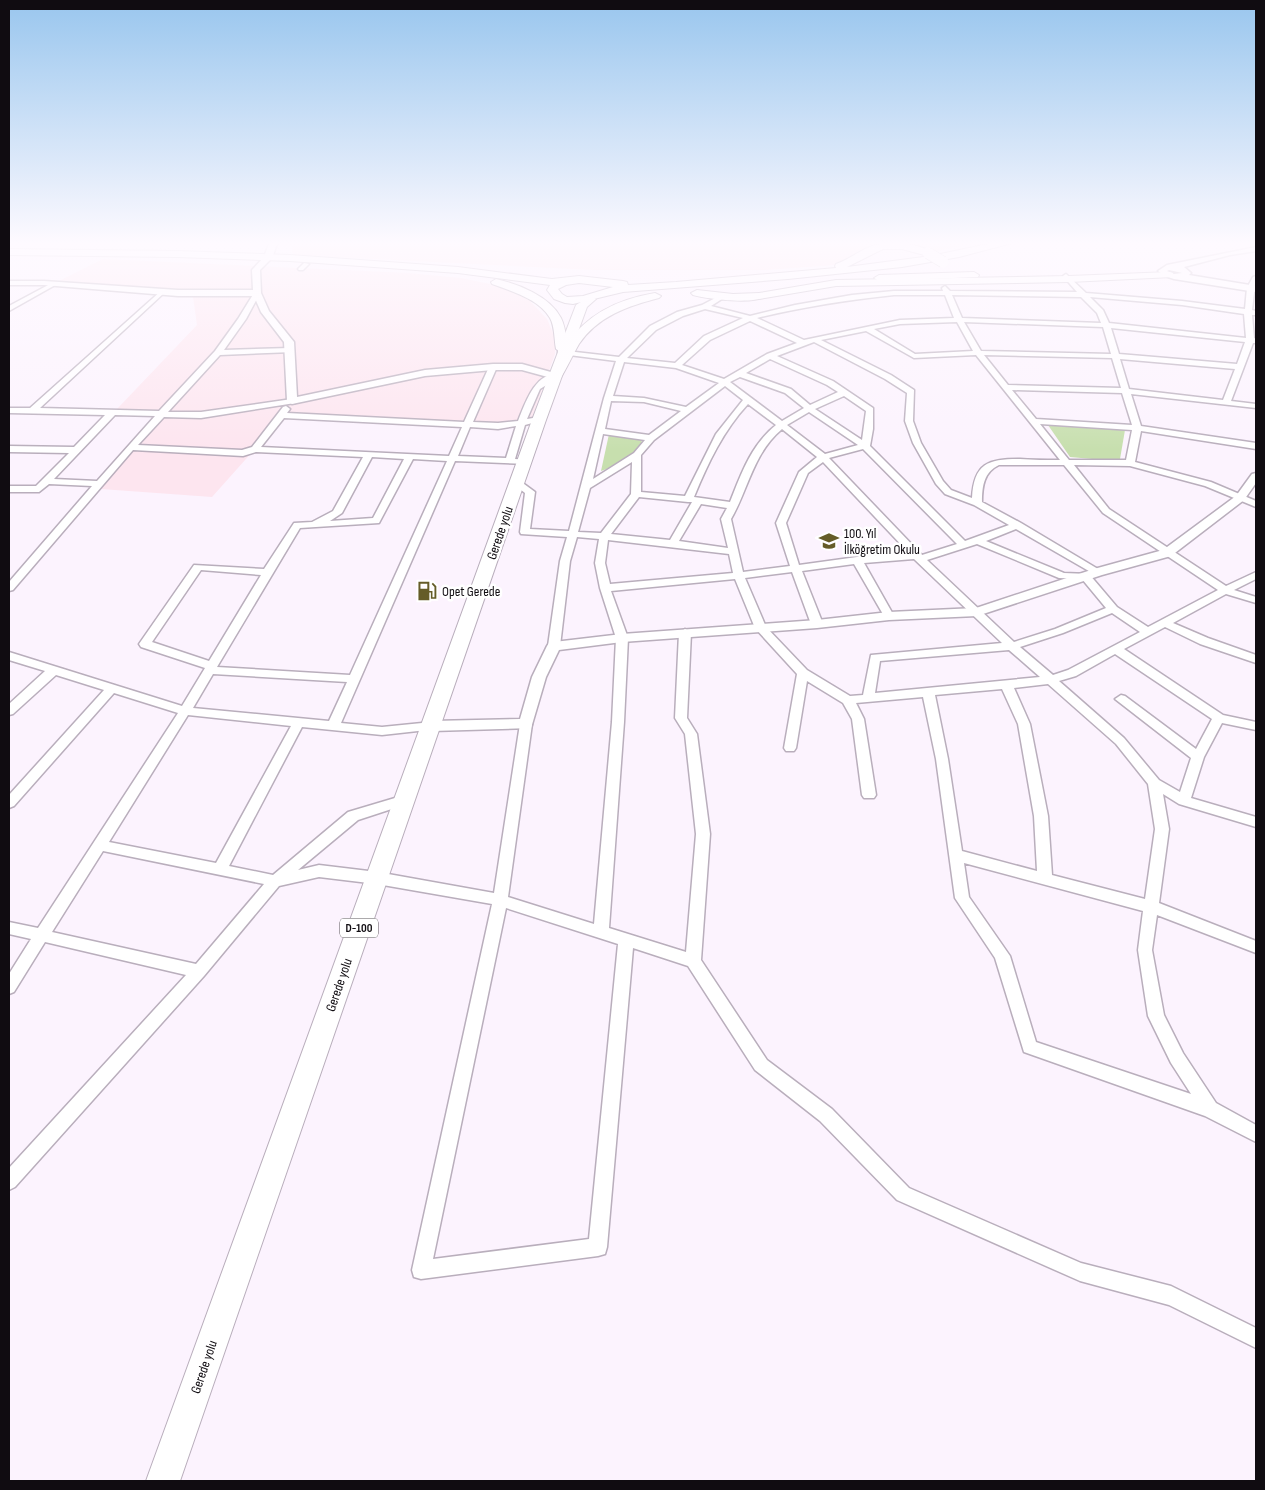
<svg xmlns="http://www.w3.org/2000/svg" width="1265" height="1490" viewBox="0 0 1265 1490" font-family="'Sofia Sans Condensed',sans-serif">
<style>
.commercial{fill:#ffe5eb}
.industrial{fill:#fde5ef}
.green{fill:#c7dfae}
.lines{fill:none;stroke-linecap:round;stroke-linejoin:round}
.minor-casing{stroke:#b9aebc;stroke-width:3}
.tertiary-casing{stroke:#b9aebc;stroke-width:3}
.secondary-casing{stroke:#b9aebc;stroke-width:2}
.primary-casing{stroke:#b9aebc;stroke-width:2}
.trunk-casing{stroke:#b9aebc;stroke-width:2}
.minor{fill:#fff;fill-rule:evenodd}
.tertiary{fill:#fff;fill-rule:evenodd}
.secondary{fill:#fff;fill-rule:evenodd}
.primary{fill:#fff;fill-rule:evenodd}
.trunk{fill:#fff;fill-rule:evenodd}
.trunk-bridge-casing{stroke:#b9aebc;stroke-width:12;stroke-linecap:butt}
.trunk-bridge{stroke:#fff;stroke-width:11}
.labels{text-anchor:middle;dominant-baseline:central;stroke-width:5;stroke-linejoin:round;paint-order:stroke}
.shield{fill:#fff;stroke:#585558;stroke-width:1}
.shield-label{font-size:12px;font-weight:bold;fill:#100c11}
.street-label{font-size:14px;fill:#100c11;stroke:#fff}
.poi-label{font-size:14px;fill:#100c11;stroke:#fff;text-anchor:start}
</style>
<rect width="100%" height="100%" fill="#fcf3fe"/>
<!-- commercial -->
<path class="commercial" d="M290 241H986L931 252 878 245 864 249 848 260 835 265 765 270H595L293 255Z"/>
<!-- industrial -->
<path class="industrial" d="M103 259 408 273 461 278 500 286 529 300 547 319 556 340 555 354 532 418 497 424 288 412 212 497 101 489 166 413 117 409 197 325 193 297 59 281Z"/>
<!-- green -->
<g class="green">
<path d="M1048 425 1125 430 1120 459 1114 461 1070 457Z"/>
<path d="M609 434 642 440C641 451 612 468 601 471Z"/>
</g>
<g class="lines">
<defs>
<g id="minor">
<path d="M304 263 309 264 303 270H299L298 269Z"/>
<path d="M1066 274 1086 293 1182 301 1245 309 1247 288 1253 277 1256 276 1252 310 1256 311V315H1252L1254 338 1256 339V343H1253L1231 401 1256 404V408L1131 394 1141 426 1256 443V449L1141 431 1135 462 1211 482 1256 501V507L1205 486 1130 466 1074 465 1109 509 1226 586 1256 572V579L1234 590 1256 597V603L1226 594 1173 623 1208 638 1256 655V663L1200 644 1165 627 1124 649 1223 715 1256 722V730L1222 723 1204 757 1191 798 1256 817V827L1179 804 1163 794 1169 829 1159 903 1256 941V953L1157 915 1152 950 1164 1015 1183 1053 1216 1103 1256 1125V1142L1205 1116 1024 1052 995 958 955 898 936 759 923 697 856 703 864 719 876 795 874 798H864L862 795 852 719 843 703 807 681 796 748 794 751H786L784 748 797 674 755 628 735 579 611 591 628 638 624 722 609 928 686 952 696 834 685 734 675 718 679 633 685 629 689 631 691 633 687 718 697 734 710 834 701 960 767 1060 832 1109 909 1188 1081 1263 1171 1286 1256 1328V1348L1169 1305 1080 1281 897 1200 820 1121 755 1070 688 966 633 948 607 1247 605 1254 598 1256 421 1279 414 1277 412 1270 492 904 377 884 319 877 279 886 204 976 15 1187 9 1190V1168L186 975 45 942 14 992 9 994V974L31 939 9 934V922L38 928 178 713 114 693 14 806 9 808V795L104 690 56 675 13 714 9 715V704L45 671 9 660V652L182 706 205 668 141 647 139 644 194 565 264 569 294 523 312 522 333 511 363 457 256 452 243 456 133 450 13 590 9 591V582L92 486 49 484 39 492H9V486H36L69 453 9 452V446L74 447 105 415 9 413V408H30L162 290 164 291V293L40 408 159 411 215 351 238 319 254 293 257 291 260 293 246 319 224 350 290 348H293V352L220 355 168 412H201L292 399 296 401 295 403 201 418 164 417 138 445 242 450 252 447 283 407 286 406 290 409 287 413 464 422 489 367 493 365 497 367 473 422 498 423 518 421C525 404 535 372 558 374V378L540 389 527 419 539 417 543 420 525 425 515 459 528 460V464L455 461 341 723 382 727 432 722 436 723 438 726 436 729 382 735 302 727 229 866 273 875 348 812 405 795 410 797 412 800 410 803 358 820 298 870 319 865 377 872 494 893 520 724 526 720 532 724 508 897 594 924 612 722 616 638 600 588 595 563 599 539 577 537 570 561 560 646 554 650 550 649 548 646 560 561 567 537 521 534 520 532 525 493 512 483 514 481H520L535 492 530 529 569 531 604 398 616 361 561 354H558V350L619 357 650 326 677 312 702 305 723 294 725 295V297L711 306 750 316 795 305 852 295 894 291H943L942 288 945 286 950 291 1077 292 1063 276ZM894 295H945L954 318 900 320 804 340 757 318C802 307 847 300 894 295ZM952 295 1081 297 1097 313 1101 323 962 318ZM1090 297 1182 305 1244 314 1246 338 1109 323 1103 310ZM705 309 743 318 704 336 675 363 627 358 656 330 683 316ZM750 321 797 343 767 354 724 379 682 365 710 340ZM957 322 973 351 915 354 874 329 900 324ZM964 322 1103 327 1111 354 981 351ZM1111 328 1245 342 1237 364 1119 354ZM866 331 914 358 976 355 1060 460C1046 460 1033 460 1020 459 988 459 974 463 972 498L951 490 943 481 921 443 913 421 914 390 891 375 821 340ZM814 342 885 379 907 393 905 421 913 443 936 484 945 494 974 505 1009 525 965 541 870 446 873 429V408L833 381 777 356ZM984 355 1112 358 1121 388 1008 385ZM770 359 827 385 838 392 810 405 791 389 746 373ZM1120 359 1235 369 1223 400 1129 389ZM624 362 676 368 719 383 686 407 644 398 613 396ZM740 377 785 393 804 408 782 421 730 382ZM725 386 743 400 716 434 685 496 641 492V455L654 440ZM1012 390 1122 393 1132 425 1036 419ZM844 396 866 411 862 440 815 409ZM611 401 644 402 681 411 649 435 605 429ZM748 404 776 425C751 445 741 474 730 502L694 497C708 463 723 431 748 404ZM809 412 858 445 825 454 787 425ZM115 415 155 416 97 481 54 479ZM284 418 462 427 449 456 261 447ZM1040 424 1132 430 1126 460H1069ZM516 426 506 458 458 456 470 427 498 429ZM782 429 817 457 799 472 776 523 790 566 743 572 731 519C748 490 753 453 782 429ZM603 434 645 440 634 453 593 479ZM863 449 957 544 922 555 829 458ZM372 457 404 459 373 518 330 521 342 513ZM413 459 447 461 350 675 217 667 300 528 379 523ZM632 462 631 494 601 533 578 532 590 488ZM823 462 909 553 857 557 799 565 786 523 808 473ZM999 465H1064L1103 513 1218 590 1148 627 1117 607 1089 574 1064 573 986 541 1016 529 1094 574 1098 575 1103 572 1021 523 982 502C982 486 984 472 999 465ZM639 497 688 502H692L670 540 611 534ZM701 504 727 508 721 519 728 548 679 541ZM608 540 729 554 733 573 610 584 605 563ZM977 544 1059 578 1082 579 1106 608 1055 629 1014 642 927 560ZM914 559 1002 643 871 655 863 695 850 696 807 670 766 627 745 578 792 572 811 624 817 627 823 624 802 571 854 564 884 616 889 619 894 616 864 563ZM201 570 261 575 209 661 152 642ZM1112 613 1140 632 1068 670 1053 675 1020 647 1063 633ZM1009 650 1040 677 875 693 880 661ZM1115 654 1212 719 1196 749 1125 696 1121 695 1115 699 1191 758 1180 792 1159 780 1124 738 1059 681 1076 676ZM213 674 347 682 329 721 193 708ZM1048 684 1116 744 1148 784 1155 829 1145 899 1052 875 1048 816 1030 724 1014 688ZM1002 689 1018 724 1034 816 1037 871 962 851 948 759 935 695ZM188 715 291 726 216 863 109 842ZM103 851 264 884 196 964 52 932ZM964 863 1143 911 1138 950 1148 1016 1171 1063 1191 1094 1036 1042 1010 956 969 897ZM506 908 618 944 589 1239 433 1259Z"/>
<path d="M52 283 57 284 9 311V306Z"/>
</g>
<g id="tertiary">
<path d="M270 241H278L272 258 260 270 261 293 269 311 294 342 297 397 425 370 493 364H522L558 374 560 376 555 379 522 370H493L425 376 292 404 287 401 284 342 261 312 254 296H178L44 285H9V281H44L178 290H253L252 270 264 257Z"/>
<path d="M1256 247V251L1230 255 1184 267 1191 273 1189 275 1256 286V292L1174 279 1165 276 1158 271 1167 265ZM1169 270 1182 273 1174 274 1167 271Z"/>
<path d="M1256 473V483L1244 500 1171 556 1102 575 977 616 889 620 817 628 622 642 559 650 546 677 531 728 432 731 427 730 425 726 427 722 432 721 520 719 532 677 547 646 549 643 554 642 622 634 817 620 889 612 976 608 1094 569 1163 550 1236 496 1252 474Z"/>
</g>
<path id="secondary" d="M1170 272 1173 273V277L1069 282 836 286 759 299 754 296 759 293 836 280 1069 276Z"/>
<path id="primary" d="M590 296 596 299 587 307 546 420 180 1481H146L532 420 576 305Z"/>
<g id="trunk">
<path d="M1002 241H1020L959 257 902 267 788 279 623 292 573 304 565 303 554 299 547 290 550 285 458 273 290 261 177 257 9 255V249L177 251 290 255 458 267 552 279 579 276 623 281 627 282 628 285 676 282 836 268 835 266 836 264C847 260 857 253 867 248 889 238 911 243 932 251L933 253 928 256 902 249H883L847 267 931 256ZM579 283 613 287 583 296 567 297 562 294 558 289 566 285Z"/>
<path d="M974 272 979 275 978 277 879 281 874 278 879 275Z"/>
<path d="M496 279C518 284 550 296 561 318 565 326 566 335 567 344 588 313 619 299 655 293L661 296 659 298C628 306 598 316 579 344 572 356 567 368 560 379L555 380 549 376 562 353 556 349C554 339 555 327 550 318 539 299 511 291 492 284L491 282Z"/>
<path d="M697 290 733 294 759 293 765 296C755 305 707 299 693 295L691 293Z"/>
</g>
</defs>
<!-- minor casing -->
<use href="#minor" class="minor-casing"/>
<!-- tertiary casing -->
<use href="#tertiary" class="tertiary-casing"/>
<!-- secondary casing -->
<use href="#secondary" class="secondary-casing"/>
<!-- primary casing -->
<use href="#primary" class="primary-casing"/>
<!-- trunk casing -->
<use href="#trunk" class="trunk-casing"/>
<!-- minor -->
<use href="#minor" class="minor"/>
<!-- tertiary -->
<use href="#tertiary" class="tertiary"/>
<!-- secondary -->
<use href="#secondary" class="secondary"/>
<!-- primary -->
<use href="#primary" class="primary"/>
<!-- trunk -->
<use href="#trunk" class="trunk"/>
<defs>
<path id="trunk-bridge" d="M928 253 943 262"/>
</defs>
<!-- trunk-bridge casing -->
<use href="#trunk-bridge" class="trunk-bridge-casing"/>
<!-- trunk-bridge -->
<use href="#trunk-bridge" class="trunk-bridge"/>
</g>
<!-- sky -->
<linearGradient id="sky" x2="0" y2="1"><stop stop-color="#99c6ee"/><stop offset="0.54" stop-color="#fefaff"/><stop offset="1" stop-color="#fefaff" stop-opacity="0"/></linearGradient>
<rect width="1265" height="450" fill="url(#sky)"/>
<!-- icons -->
<defs>
<symbol id="school-bare" viewBox="-9 -9 18 18"><path d="M0-5L7-2L0 1L-7-2ZM-4 1L0 2.5L4 1V4Q0 6-4 4Z" fill="#655c28" stroke="#fff" stroke-width="2.5" paint-order="stroke"/></symbol>
<symbol id="fuel-bare" viewBox="-9 -9 18 18"><path d="M-5.5-6h7V0h2V4h1.3V-2.5L3-4.5l.8-.8L6-3V5H2.5V1h-1V6h-7ZM-4.2-4.7v3.2H.2V-4.7Z" fill="#655c28" stroke="#fff" stroke-width="2.5" paint-order="stroke"/></symbol>
</defs>
<g fill-rule="evenodd">
<use href="#school-bare" x="815" y="527" width="28" height="28"/>
<use href="#fuel-bare" x="413" y="577" width="28" height="28"/>
</g>
<g class="labels">
<!-- shield labels -->
<rect class="shield" x="340" y="918.5" width="38" height="19" rx="4"/>
<g class="shield-label">
<text x="359" y="928">D-100</text>
</g>
<!-- street labels -->
<g class="street-label">
<text transform="translate(500 533) rotate(-71)">Gerede yolu</text>
<text transform="translate(339 985) rotate(-71)">Gerede yolu</text>
<text transform="translate(204 1367) rotate(-71)">Gerede yolu</text>
</g>
<!-- poi labels -->
<g class="poi-label">
<text x="844" y="533">100. Yıl<tspan x="844" dy="16">İlköğretim Okulu</tspan></text>
<text x="442" y="591">Opet Gerede</text>
</g>
</g>
<!-- border -->
<rect width="1265" height="1490" fill="none" stroke="#100c11" stroke-width="20"/>
</svg>
